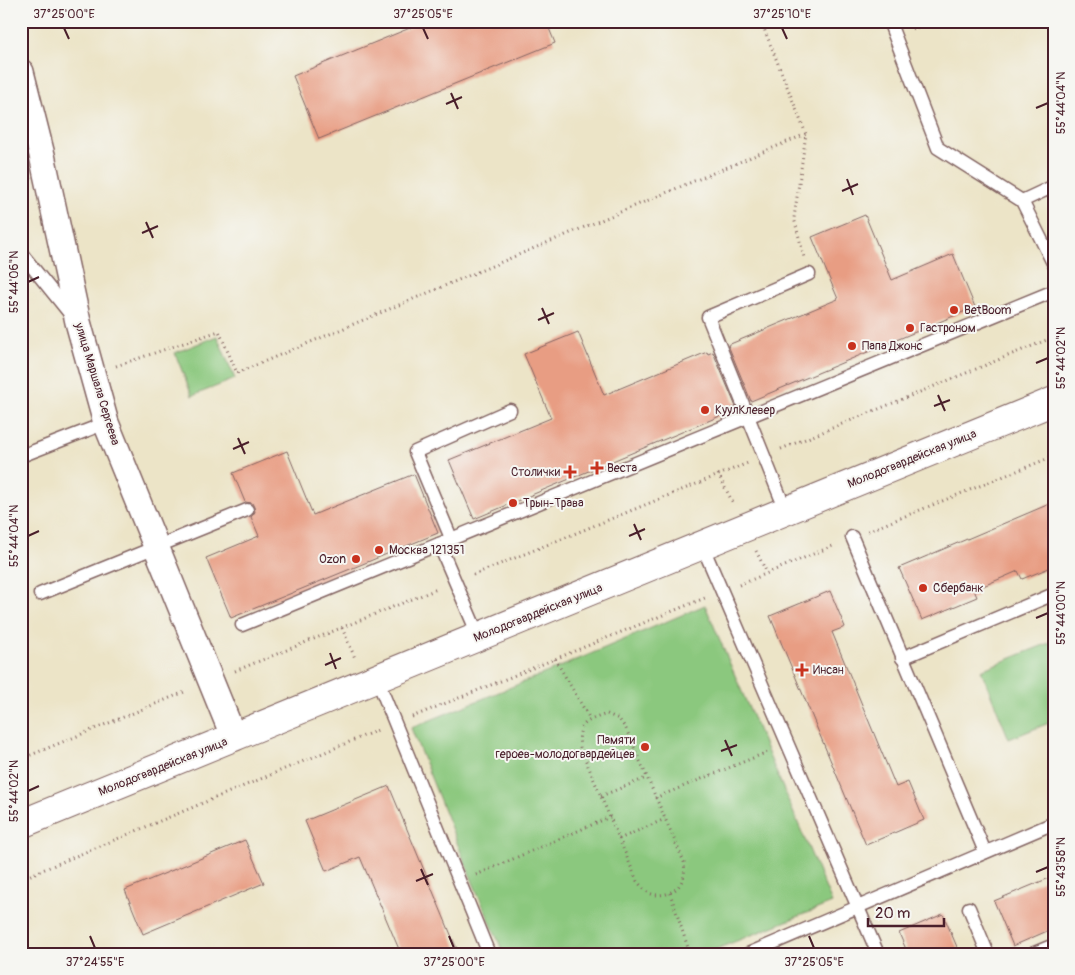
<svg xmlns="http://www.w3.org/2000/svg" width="1075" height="975" viewBox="0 0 1075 975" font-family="Pangolin,sans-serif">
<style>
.green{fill:#8bc87e;stroke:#6a7454}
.building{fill:#e89d83}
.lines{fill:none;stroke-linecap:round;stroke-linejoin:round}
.lane-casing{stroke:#836462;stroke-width:15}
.street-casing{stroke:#836462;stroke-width:28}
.secondary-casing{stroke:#836462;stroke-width:30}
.path{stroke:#836462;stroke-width:3;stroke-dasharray:1 4;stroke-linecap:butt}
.lane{stroke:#fff;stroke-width:12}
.street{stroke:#fff;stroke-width:25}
.secondary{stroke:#fff;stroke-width:28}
.ticks{fill:none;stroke:#4a1f2b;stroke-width:2}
.poi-dot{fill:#c8321e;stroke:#f6f6f2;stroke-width:2}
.labels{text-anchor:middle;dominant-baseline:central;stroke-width:4;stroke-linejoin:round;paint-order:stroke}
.poi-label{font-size:12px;fill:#4a1f2b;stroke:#f6f6f2;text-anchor:start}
.street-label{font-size:12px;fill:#4a1f2b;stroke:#f6f6f2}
.neatline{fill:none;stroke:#4a1f2b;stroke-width:2}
.ticks-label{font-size:12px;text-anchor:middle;fill:#4a1f2b}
</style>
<rect width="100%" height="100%" fill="#f6f6f2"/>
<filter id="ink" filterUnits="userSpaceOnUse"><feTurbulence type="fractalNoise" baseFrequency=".02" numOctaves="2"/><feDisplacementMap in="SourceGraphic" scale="10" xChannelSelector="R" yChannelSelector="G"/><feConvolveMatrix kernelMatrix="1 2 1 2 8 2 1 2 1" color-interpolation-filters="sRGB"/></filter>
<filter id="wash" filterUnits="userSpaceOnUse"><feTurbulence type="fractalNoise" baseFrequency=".0096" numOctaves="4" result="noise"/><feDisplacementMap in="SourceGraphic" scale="20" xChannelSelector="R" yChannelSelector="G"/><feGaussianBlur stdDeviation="1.12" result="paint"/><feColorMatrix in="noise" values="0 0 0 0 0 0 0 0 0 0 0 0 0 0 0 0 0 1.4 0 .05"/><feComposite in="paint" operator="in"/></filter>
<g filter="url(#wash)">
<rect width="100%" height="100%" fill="#ece4c7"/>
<!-- green -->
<g class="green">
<path d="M217 336 235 379 192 396 175 353Z"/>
<path d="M705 605 832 903 704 954H504L474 885 411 728 553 670Z"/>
<path d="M1054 641V721L1009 739 981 670Z"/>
</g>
<g id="blocks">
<!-- building -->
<g class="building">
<path d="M427 21H546L555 43 319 139 293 76Z"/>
<path d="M865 215 892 280 953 254 975 307 751 401 728 345 838 299 812 237Z"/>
<path d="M578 332 604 395 707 352 708 354 713 352 736 407 731 409 732 411 474 519 449 460 551 418 524 354Z"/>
<path d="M287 451 313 515 414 474 438 533 231 618 206 558 259 536 251 517 255 512 254 507 252 503 245 502 233 473Z"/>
<path d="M1054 502V566L1022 579 1018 571 974 590 977 597 922 620 899 568Z"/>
<path d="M830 591 845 627 832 632 896 787 908 782 924 820 866 845 770 616Z"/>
<path d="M389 786 459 954H401L360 857 326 871 305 821Z"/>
<path d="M245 840 264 883 143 934 125 890Z"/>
<path d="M1054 876V928L1013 946 994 901Z"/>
<path d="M943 914 960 954H908L899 933Z"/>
</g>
</g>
</g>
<g filter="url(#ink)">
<use href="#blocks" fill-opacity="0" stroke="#836462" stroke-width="1"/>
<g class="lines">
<defs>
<g id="lane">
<path d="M889 21 938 148 1022 201 1054 265"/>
<path d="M1022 201 1054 186"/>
<path d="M21 253 71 315"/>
<path d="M21 456 106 423"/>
<path d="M786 511 708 317 809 274"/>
<path d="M852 537 985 852"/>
<path d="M451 538 415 452 510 410"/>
<path d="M439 544 479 637"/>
<path d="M702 545 878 954"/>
<path d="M40 594 247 510"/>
<path d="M242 625 1054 291"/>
<path d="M902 658 1054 594"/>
<path d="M377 679 489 954"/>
<path d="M969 908 988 954"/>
<path d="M748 954 1054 823"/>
<path d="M1032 954 1054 945"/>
</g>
<path id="street" d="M21 72 42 155 78 322 106 423 234 738"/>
<path id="secondary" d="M21 824 1054 401"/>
</defs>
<!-- lane casing -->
<use href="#lane" class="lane-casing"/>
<!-- street casing -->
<use href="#street" class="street-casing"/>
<!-- secondary casing -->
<use href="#secondary" class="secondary-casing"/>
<!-- path -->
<g class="path">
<path d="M761 21 806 134 794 218 804 257"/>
<path d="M912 29 935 21"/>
<path d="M116 366 219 331 237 373 806 134"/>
<path d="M781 449 1054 337"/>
<path d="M718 474 734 505"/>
<path d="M868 531 1054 456"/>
<path d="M756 551 767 573"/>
<path d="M473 575 748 463"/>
<path d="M739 585 835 545"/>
<path d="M342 628 355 658"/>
<path d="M555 659 590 719"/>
<path d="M235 671 437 589"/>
<path d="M607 714 619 719 626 729 684 862C685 870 685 877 680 884 674 895 654 899 645 890 642 888 640 884 637 881L580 747C577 723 586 721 607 714Z"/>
<path d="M412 717 705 598"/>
<path d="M21 759 187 691"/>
<path d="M601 796 646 778"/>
<path d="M655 798 770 751"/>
<path d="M619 839 665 819"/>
<path d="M476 875 610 817"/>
<path d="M21 879 378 730"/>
<path d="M670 893 690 954"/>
</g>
<!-- lane -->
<use href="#lane" class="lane"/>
<!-- street -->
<use href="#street" class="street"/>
<!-- secondary -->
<use href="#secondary" class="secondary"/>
</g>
</g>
<!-- ticks -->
<path class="ticks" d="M64 28 69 39M423 28 428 39M782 28 787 39M451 93 458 109M446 104 462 97M1036 108 1048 103M847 179 853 195M842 191 858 184M146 222 153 238M142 233 158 226M28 282 39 277M542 308 549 324M538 320 554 313M1036 363 1048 358M938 395 945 411M934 406 950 400M238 438 245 454M233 449 249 442M634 524 641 540M28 536 39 531M629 536 645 529M1036 618 1048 613M330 653 336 669M325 665 341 658M725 740 732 756M721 751 737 745M28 791 39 786M421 869 428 885M1036 872 1048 867M416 881 433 874M90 936 95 948M449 936 454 948M809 936 814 948"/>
<!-- markers -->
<g class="poi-dot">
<circle cx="954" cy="310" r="5"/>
<circle cx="910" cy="328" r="5"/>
<circle cx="852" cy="346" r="5"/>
<circle cx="705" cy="410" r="5"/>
<path d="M594.5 460.5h5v5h5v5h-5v5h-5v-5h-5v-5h5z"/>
<path d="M567.5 464.5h5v5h5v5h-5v5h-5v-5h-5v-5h5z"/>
<circle cx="513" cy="503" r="5"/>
<circle cx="379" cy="550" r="5"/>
<circle cx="356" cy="559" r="5"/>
<circle cx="923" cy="588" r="5"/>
<path d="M799.5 662.5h5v5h5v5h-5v5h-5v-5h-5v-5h5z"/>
<circle cx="645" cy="747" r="5"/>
</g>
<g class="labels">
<!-- poi labels -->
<g class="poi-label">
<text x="964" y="310">BetBoom</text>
<text x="920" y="328">Гастроном</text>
<text x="862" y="346">Папа Джонс</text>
<text x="715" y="410">КуулКлевер</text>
<text x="607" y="468">Веста</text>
<text x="560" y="472" text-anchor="end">Столички</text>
<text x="523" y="503">Трын-Трава</text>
<text x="389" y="550">Москва 121351</text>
<text x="346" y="559" text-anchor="end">Ozon</text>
<text x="933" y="588">Сбербанк</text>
<text x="813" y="670">Инсан</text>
<text x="635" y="740" text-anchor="end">Памяти<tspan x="635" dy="14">героев-молодогвардейцев</tspan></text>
</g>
<!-- street labels -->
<g class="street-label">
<text transform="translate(97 384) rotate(73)">улица Маршала Сергеева</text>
<text transform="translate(912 459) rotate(-22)">Молодогвардейская улица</text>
<text transform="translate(538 613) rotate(-22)">Молодогвардейская улица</text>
<text transform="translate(163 767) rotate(-22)">Молодогвардейская улица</text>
</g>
</g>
<!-- margin -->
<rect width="1075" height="975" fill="none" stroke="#f6f6f2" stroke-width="55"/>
<!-- scale -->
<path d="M868 918v8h76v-8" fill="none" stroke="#4a1f2b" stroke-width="2.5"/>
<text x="875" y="918" font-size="15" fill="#4a1f2b" stroke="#f6f6f2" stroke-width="4" paint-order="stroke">20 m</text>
<rect x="28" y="28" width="1020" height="920" class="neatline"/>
<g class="ticks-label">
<text x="64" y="18">37°25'00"E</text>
<text x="423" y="18">37°25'05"E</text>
<text x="782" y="18">37°25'10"E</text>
<text transform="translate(1061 103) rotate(-90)" y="4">55°44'04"N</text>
<text transform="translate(14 282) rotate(-90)" y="4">55°44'06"N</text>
<text transform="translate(1061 358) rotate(-90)" y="4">55°44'02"N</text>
<text transform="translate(14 536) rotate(-90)" y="4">55°44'04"N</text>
<text transform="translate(1061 613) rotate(-90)" y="4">55°44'00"N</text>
<text transform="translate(14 791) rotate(-90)" y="4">55°44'02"N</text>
<text transform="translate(1061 867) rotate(-90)" y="4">55°43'58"N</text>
<text x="95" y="966">37°24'55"E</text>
<text x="454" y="966">37°25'00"E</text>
<text x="814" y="966">37°25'05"E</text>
</g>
</svg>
